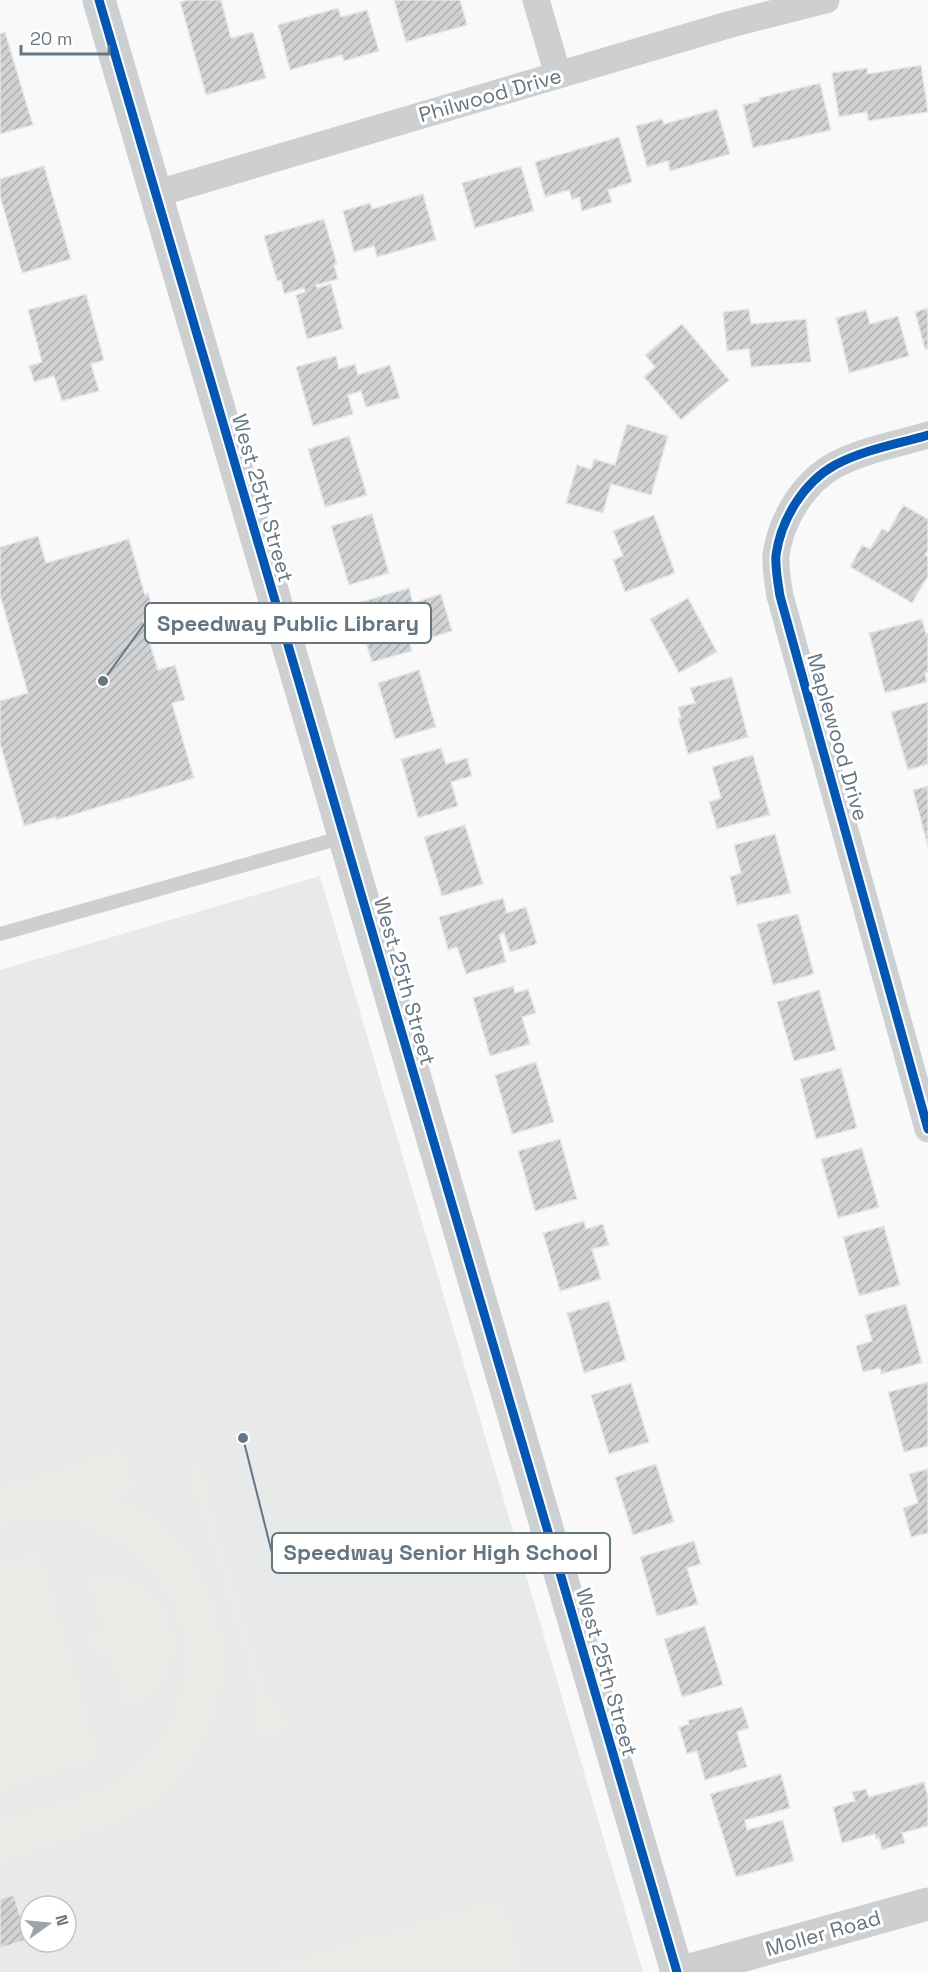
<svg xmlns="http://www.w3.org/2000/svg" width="928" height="1972" viewBox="0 0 928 1972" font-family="'Space Grotesk',sans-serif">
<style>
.built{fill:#e8e9e9;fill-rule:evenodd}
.grass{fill:#e8ebe6}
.building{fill:url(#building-hatch);stroke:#e8e8e8;stroke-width:1.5}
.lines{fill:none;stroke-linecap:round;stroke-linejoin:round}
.service{stroke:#cecfd0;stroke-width:14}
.minor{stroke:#cecfd0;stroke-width:27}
.tertiary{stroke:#cecfd0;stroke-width:33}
.cycleway-casing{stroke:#fff;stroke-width:13}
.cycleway{stroke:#0057b8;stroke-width:9}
.labels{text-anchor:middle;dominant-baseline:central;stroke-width:6;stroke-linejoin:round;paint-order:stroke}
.street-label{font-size:21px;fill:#657683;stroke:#fff}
.leader{fill:none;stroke:#657683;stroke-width:2}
.callout-dot{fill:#657683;stroke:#fff;stroke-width:2}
.callout{fill:#fff;stroke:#657683;stroke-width:2}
.callout-label{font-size:22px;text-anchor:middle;font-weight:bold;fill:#657683}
</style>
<defs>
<pattern id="building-hatch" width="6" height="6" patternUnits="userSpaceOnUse" patternTransform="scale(1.5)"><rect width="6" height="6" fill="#d0d2d3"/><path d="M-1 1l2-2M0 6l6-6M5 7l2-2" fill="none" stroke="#acafb1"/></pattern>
</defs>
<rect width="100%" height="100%" fill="#f9f9f9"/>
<!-- built -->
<path class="built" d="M320 876 643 1972H0V970ZM30 1906H66V1942H30Z"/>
<!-- grass -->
<g class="grass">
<path d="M122 1450 134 1489 114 1495C132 1507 157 1518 171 1533 233 1599 242 1704 181 1774 174 1782 166 1794 157 1800 110 1833 54 1844 0 1861V1820C44 1806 99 1798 135 1768 153 1753 166 1732 174 1712 217 1600 115 1493 0 1527V1487Z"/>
<path d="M200 1463 210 1497 207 1498 267 1700 280 1708 287 1731 261 1738 255 1716 260 1702 188 1467Z"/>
<path d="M40 1552 100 1759 0 1789V1564Z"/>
<path d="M111 1574C127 1578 141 1582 153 1593 182 1622 179 1673 147 1697 141 1702 132 1705 126 1708L110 1652 94 1657 88 1635 103 1631 88 1576Z"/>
<path d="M502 1898 524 1972H256Z"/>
</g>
<!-- building -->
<g class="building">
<path d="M189 0H221L231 38 253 32 266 78 206 95 180 2Z"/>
<path d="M394 0H460L467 25 406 42Z"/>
<path d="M338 8 341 17 367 10 379 51 344 61 342 55 290 70 278 25Z"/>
<path d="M5 32 33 125 0 134V34Z"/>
<path d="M921 65 928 112 868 121 867 112 839 117 832 73 867 68 868 74Z"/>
<path d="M820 83 831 130 753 148 743 105 760 101 759 98Z"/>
<path d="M717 109 730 154 670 171 668 161 647 167 636 126 662 119 664 124Z"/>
<path d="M619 137 632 182 608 190 612 202 582 211 579 197 572 200 569 190 545 197 535 162Z"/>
<path d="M44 166 71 259 22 273 0 196V179Z"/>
<path d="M521 166 534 211 475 228 462 183Z"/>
<path d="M423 194 436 240 377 257 374 246 354 252 343 211 370 203 372 209Z"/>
<path d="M324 219 337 264 334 265 338 279 316 285 317 288 331 284 343 329 307 339 296 295 305 292 304 288 284 294 281 280 277 281 264 236Z"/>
<path d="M86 294 104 360 91 364 99 391 62 401 54 376 34 382 29 366 42 362 28 310Z"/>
<path d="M928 308V349H925L915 312Z"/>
<path d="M749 309 751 324 806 319 811 362 751 367 749 349 727 351 723 312Z"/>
<path d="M866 310 870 324 898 316 909 356 849 373 836 318Z"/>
<path d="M682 324 729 380 681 420 644 377 655 367 645 355Z"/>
<path d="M336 356 339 369 355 364 358 375 390 365 400 398 366 407 361 391 348 395 353 414 313 426 296 367Z"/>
<path d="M627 424 668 436 651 495 611 484 603 513 566 503 577 465 591 469 594 459 615 465Z"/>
<path d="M349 436 367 495 325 507 308 449Z"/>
<path d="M903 505 928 519V550L925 555 928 557V576L912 603 850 567 862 545 870 549 882 529 888 532Z"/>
<path d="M372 514 389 573 349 585 331 526Z"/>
<path d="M654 515 675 573 625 592 613 560 623 556 613 531Z"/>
<path d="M38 536 46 563 129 539 145 595 148 593 155 616 143 620 158 670 175 665 185 700 172 703 194 778 56 820V817L24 826 0 743V701L28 693 0 595V547Z"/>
<path d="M409 588 413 603 441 594 452 631 417 642 411 621 404 623 412 651 372 662 354 604Z"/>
<path d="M688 598 717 652 679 673 650 619Z"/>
<path d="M922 619 926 634 928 633V672L925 673 927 682 885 693 869 633Z"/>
<path d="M419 670 436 727 395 739 378 683Z"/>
<path d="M732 677 748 737 688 754 678 719 681 718 678 707 695 703 690 688Z"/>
<path d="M928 702V764L908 770 891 712Z"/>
<path d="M441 748 446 764 467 758 472 776 451 782 458 806 418 818 401 759Z"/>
<path d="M753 755 770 815 717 829 709 802 721 798 712 767Z"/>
<path d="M928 786V847L913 790Z"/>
<path d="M465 825 483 884 442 896 424 837Z"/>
<path d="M775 834 791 893 737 905 730 877 741 873 734 845Z"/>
<path d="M503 898 507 913 526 907 537 944 510 952 504 933 499 935 506 962 466 974 457 947 448 950 439 917Z"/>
<path d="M798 914 814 974 773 985 757 924Z"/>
<path d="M513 986 515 993 528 989 536 1013 522 1017 530 1044 490 1056 473 998Z"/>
<path d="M819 990 836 1050 794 1061 777 1002Z"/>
<path d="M536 1062 554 1122 512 1134 495 1075Z"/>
<path d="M841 1068 857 1128 816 1139 800 1079Z"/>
<path d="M560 1139 577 1199 535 1211 518 1151Z"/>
<path d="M862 1148 879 1207 838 1218 821 1159Z"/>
<path d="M584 1221 586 1229 603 1224 609 1245 592 1249 601 1279 560 1291 543 1233Z"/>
<path d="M884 1226 900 1285 859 1296 843 1237Z"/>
<path d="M609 1301 626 1360 584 1373 567 1313Z"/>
<path d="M906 1304 922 1363 881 1374 880 1368 863 1372 856 1346 872 1341 865 1315Z"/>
<path d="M928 1382V1446L904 1452 888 1392Z"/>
<path d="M631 1383 649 1442 609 1454 591 1395Z"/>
<path d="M656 1464 674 1522 633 1535 615 1477Z"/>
<path d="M928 1469V1533L911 1537 903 1508 918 1503 909 1474Z"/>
<path d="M694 1541 701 1564 687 1568 698 1604 657 1616 640 1557Z"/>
<path d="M705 1626 723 1685 682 1697 664 1639Z"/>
<path d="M742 1707 749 1728 737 1732 747 1767 705 1780 697 1751 687 1754 679 1727 689 1724 688 1720Z"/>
<path d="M781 1774 790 1808 745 1820 747 1830 783 1820 794 1861 736 1877 710 1794Z"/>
<path d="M924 1782 928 1797V1826L902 1833 905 1843 882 1850 879 1838 876 1839 875 1834 842 1843 833 1807 855 1801 852 1792 866 1789 869 1797Z"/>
<path d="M14 1895 27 1940 0 1948V1899Z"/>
</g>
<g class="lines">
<!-- service -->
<path class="service" d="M0 934 344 837"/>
<!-- minor -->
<g class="minor">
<path d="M536 0 558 75"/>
<path d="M155 194 731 24 826 0"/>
<path d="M928 435C898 444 863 450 835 465 804 482 781 519 776 555 775 568 778 583 780 596L928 1129"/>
</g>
<!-- tertiary -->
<g class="tertiary">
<path d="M99 0 677 1972"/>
<path d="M683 1972 928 1904"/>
</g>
<defs>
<g id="cycleway">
<path d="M99 0 677 1972"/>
<path d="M928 435C898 444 863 450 835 465 804 482 781 519 776 555 775 568 778 583 780 596L928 1129"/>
</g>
</defs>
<!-- cycleway casing -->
<use href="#cycleway" class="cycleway-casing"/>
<!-- cycleway -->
<use href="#cycleway" class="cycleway"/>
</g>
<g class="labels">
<!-- street labels -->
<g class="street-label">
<text transform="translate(490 95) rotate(-16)">Philwood Drive</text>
<text transform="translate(263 498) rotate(74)">West 25th Street</text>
<text transform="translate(838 737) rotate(74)">Maplewood Drive</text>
<text transform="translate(405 981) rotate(74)">West 25th Street</text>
<text transform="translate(607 1672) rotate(74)">West 25th Street</text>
<text transform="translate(823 1933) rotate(-16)">Moller Road</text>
</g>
</g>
<!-- callouts -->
<path class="leader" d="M103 681L145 623M243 1438L272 1553"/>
<g class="callout-dot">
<circle cx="103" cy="681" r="6"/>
<circle cx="243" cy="1438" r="6"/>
</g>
<g class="callout">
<rect x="145" y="603" width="286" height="40" rx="6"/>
<rect x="272" y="1533" width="338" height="40" rx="6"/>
</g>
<g class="callout-label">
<text x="288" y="631">Speedway Public Library</text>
<text x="441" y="1560">Speedway Senior High School</text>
</g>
<!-- north arrow -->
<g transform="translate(48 1924) rotate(75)"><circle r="28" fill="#ffffff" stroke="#c1c8cd" stroke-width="1.5"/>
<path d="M0-4.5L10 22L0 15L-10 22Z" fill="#99a4ac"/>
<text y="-9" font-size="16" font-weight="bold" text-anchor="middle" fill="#657683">N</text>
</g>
<!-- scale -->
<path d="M21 45v9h88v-9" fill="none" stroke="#657683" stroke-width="3"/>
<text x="30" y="45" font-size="18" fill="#657683" stroke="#ffffff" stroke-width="4.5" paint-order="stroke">20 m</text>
</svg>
